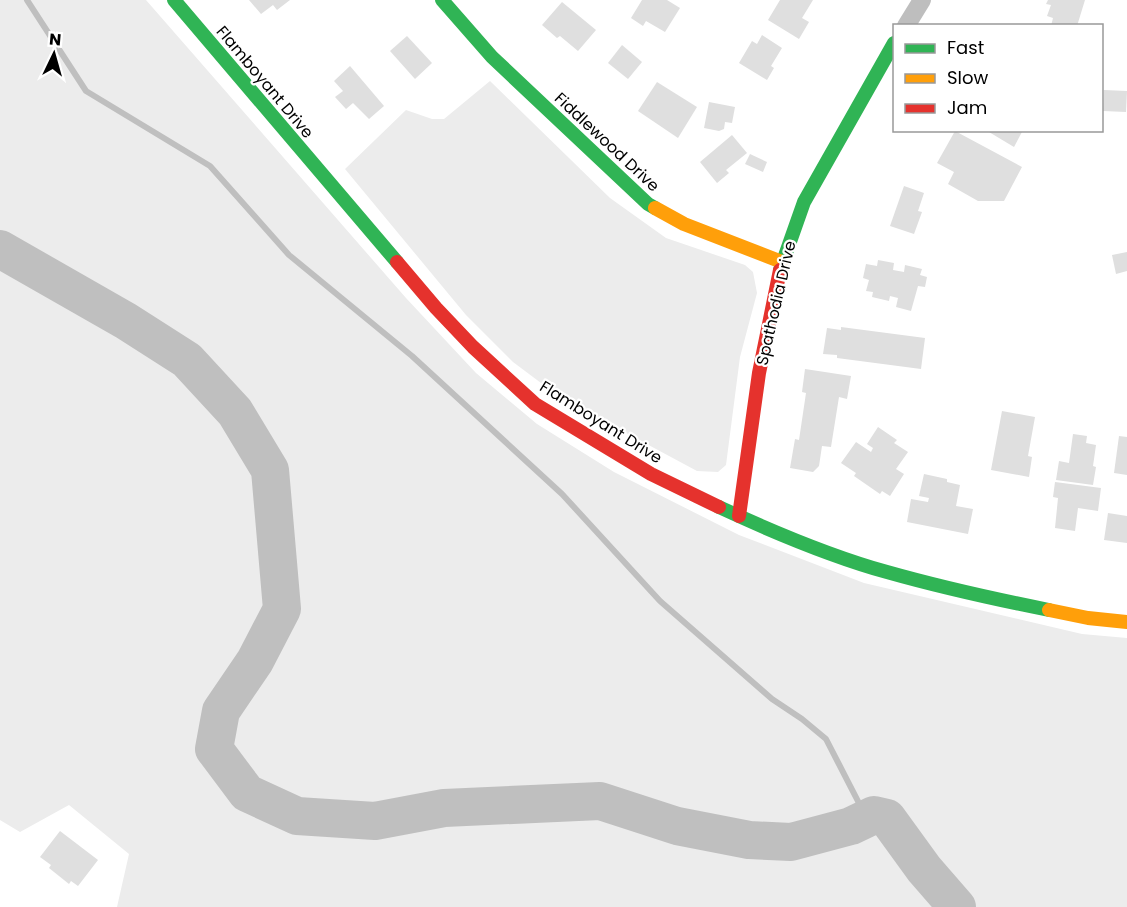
<svg xmlns="http://www.w3.org/2000/svg" width="1127" height="907" viewBox="0 0 1127 907" font-family="Poppins,sans-serif">
<style>
.green{fill:#ececec}
.lines{fill:none;stroke-linecap:round;stroke-linejoin:round}
.stream{stroke:#bfbfbf;stroke-width:6}
.river{stroke:#bfbfbf;stroke-width:38}
.building{fill:#dfdfdf}
.street{stroke:#bebebe;stroke-width:18}
.fast{stroke:#30b455;stroke-width:14}
.slow{stroke:#ff9f0a;stroke-width:14}
.jam{stroke:#e5322d;stroke-width:14}
.labels{text-anchor:middle;dominant-baseline:central;stroke-width:4.5;stroke-linejoin:round;paint-order:stroke}
.street-label{font-size:16px;fill:#000;stroke:#fff}
</style>
<rect width="100%" height="100%" fill="#fff"/>
<!-- green -->
<g class="green">
<path d="M0 0H146L406 298 476 373 537 424 614 472 739 535 864 583 1082 634 1127 638V907H117L129 854 69 805 20 832 0 820Z"/>
<path d="M490 81 610 198 666 238 745 265 753 272 757 293 740 357 726 465 718 472 697 471 561 398 513 362 466 315 345 169 406 110 432 119H444Z"/>
</g>
<g class="lines">
<!-- stream -->
<path class="stream" d="M27 0 86 91 210 166 289 255 412 356 562 494 660 601 772 699 802 719 826 739 862 809 874 815"/>
<!-- river -->
<path class="river" d="M0 249 126 321 187 360 235 412 270 470 282 609 255 661 221 711 214 749 247 793 297 816 375 821 444 808 600 801 677 826 749 840 791 842 851 826 874 815 887 818 924 869 957 907"/>
</g>
<!-- building -->
<g class="building">
<path d="M249 0H290L277 10 273 5 261 14Z"/>
<path d="M642 0H667L680 8 665 32 646 21 643 26 631 18Z"/>
<path d="M780 0H813L802 18 809 22 799 39 768 20Z"/>
<path d="M1048 0H1085L1077 26H1051L1053 18 1047 16 1051 5 1046 4Z"/>
<path d="M562 2 596 30 578 51 560 36 557 38 542 25Z"/>
<path d="M762 35 782 48 771 66 774 68 767 80 739 63 752 41 757 44Z"/>
<path d="M407 36 432 63 415 79 390 51Z"/>
<path d="M622 45 642 62 628 79 608 63Z"/>
<path d="M350 66 384 106 369 119 353 103 346 109 335 97 343 91 334 81Z"/>
<path d="M657 82 697 107 678 138 638 111Z"/>
<path d="M1104 90 1127 91 1126 112 1103 111Z"/>
<path d="M709 102 735 107 732 123 725 122 724 129 719 131 704 128Z"/>
<path d="M990 130H1023L1014 147 989 132Z"/>
<path d="M955 131 1022 167 1004 201H978L948 184 954 172 937 163Z"/>
<path d="M732 135 747 153 726 170 729 173 717 183 700 162Z"/>
<path d="M750 154 767 162 763 172 745 164Z"/>
<path d="M904 186 924 193 918 211 922 212 914 234 890 226Z"/>
<path d="M1127 252V271L1116 274 1112 255Z"/>
<path d="M878 260 894 263 893 270 904 272 905 265 922 269 920 275 927 277 925 287 918 286 911 311 896 307 898 298 890 296 889 301 872 297 873 292 866 291 869 280 863 278 866 264 877 266Z"/>
<path d="M841 327 925 338 921 369 837 358V355L823 354 827 328 841 330Z"/>
<path d="M805 369 851 376 847 399 839 397 831 447 822 446 819 466 813 472 790 468 795 439 799 440 806 393 802 392Z"/>
<path d="M1002 411 1035 417 1028 456 1032 457 1029 477 991 470Z"/>
<path d="M878 427 897 440 894 443 908 452 896 469 904 474 890 496 882 491 880 494 854 476 856 473 841 463 856 442 871 452 873 448 867 444Z"/>
<path d="M1073 434 1087 436 1086 443 1096 445 1093 466 1096 467 1093 485 1056 480 1059 461 1069 463Z"/>
<path d="M1119 436 1127 437V475L1114 473Z"/>
<path d="M924 474 947 479V482L960 485 956 506 973 509 968 534 907 522 911 499 928 502 929 498 919 496Z"/>
<path d="M1055 482 1101 488 1098 511 1078 508 1075 531 1055 528 1058 498 1053 497Z"/>
<path d="M1108 513 1127 516V543L1104 540Z"/>
<path d="M60 831 98 860 78 886 71 881 69 884 49 868 51 865 40 857Z"/>
</g>
<g class="lines">
<!-- street -->
<path class="street" d="M906 26 922 0"/>
<!-- fast -->
<g class="fast">
<path d="M174 0 397 262"/>
<path d="M442 0 492 57 648 204 655 208"/>
<path d="M780 270 804 202 894 43"/>
<path d="M719 507C773 532 829 556 887 572 940 587 994 599 1049 610"/>
</g>
<!-- slow -->
<g class="slow">
<path d="M655 208 684 224 782 262"/>
<path d="M1049 610 1088 618 1127 622"/>
</g>
<!-- jam -->
<g class="jam">
<path d="M397 262 436 308 473 347 535 404 651 474 719 507"/>
<path d="M739 516 759 373 780 270"/>
</g>
</g>
<g class="labels">
<!-- street labels -->
<g class="street-label">
<text transform="translate(265 82) rotate(50)">Flamboyant Drive</text>
<text transform="translate(607 142) rotate(43)">Fiddlewood Drive</text>
<text transform="translate(776 303) rotate(-77)">Spathodia Drive</text>
<text transform="translate(601 422) rotate(32)">Flamboyant Drive</text>
</g>
</g>
<!-- legend -->
<rect x="893" y="24" width="210" height="108" fill="#ffffff" stroke="#999999" stroke-width="1.5"/>
<rect x="905" y="44" width="30" height="9" fill="#30b455" stroke="#999999" stroke-width="1.5"/>
<text x="947" y="54" font-size="18" fill="#000000">Fast</text>
<rect x="905" y="74" width="30" height="9" fill="#ff9f0a" stroke="#999999" stroke-width="1.5"/>
<text x="947" y="84" font-size="18" fill="#000000">Slow</text>
<rect x="905" y="104" width="30" height="9" fill="#e5322d" stroke="#999999" stroke-width="1.5"/>
<text x="947" y="114" font-size="18" fill="#000000">Jam</text>
<!-- north arrow -->
<g transform="translate(54 54) rotate(5)" stroke="#ffffff" stroke-width="4.5" paint-order="stroke">
<path d="M0-4.5L10 22L0 15L-10 22Z" fill="#000000"/>
<text y="-9" font-size="16" font-weight="bold" text-anchor="middle" fill="#000000">N</text>
</g>
</svg>
